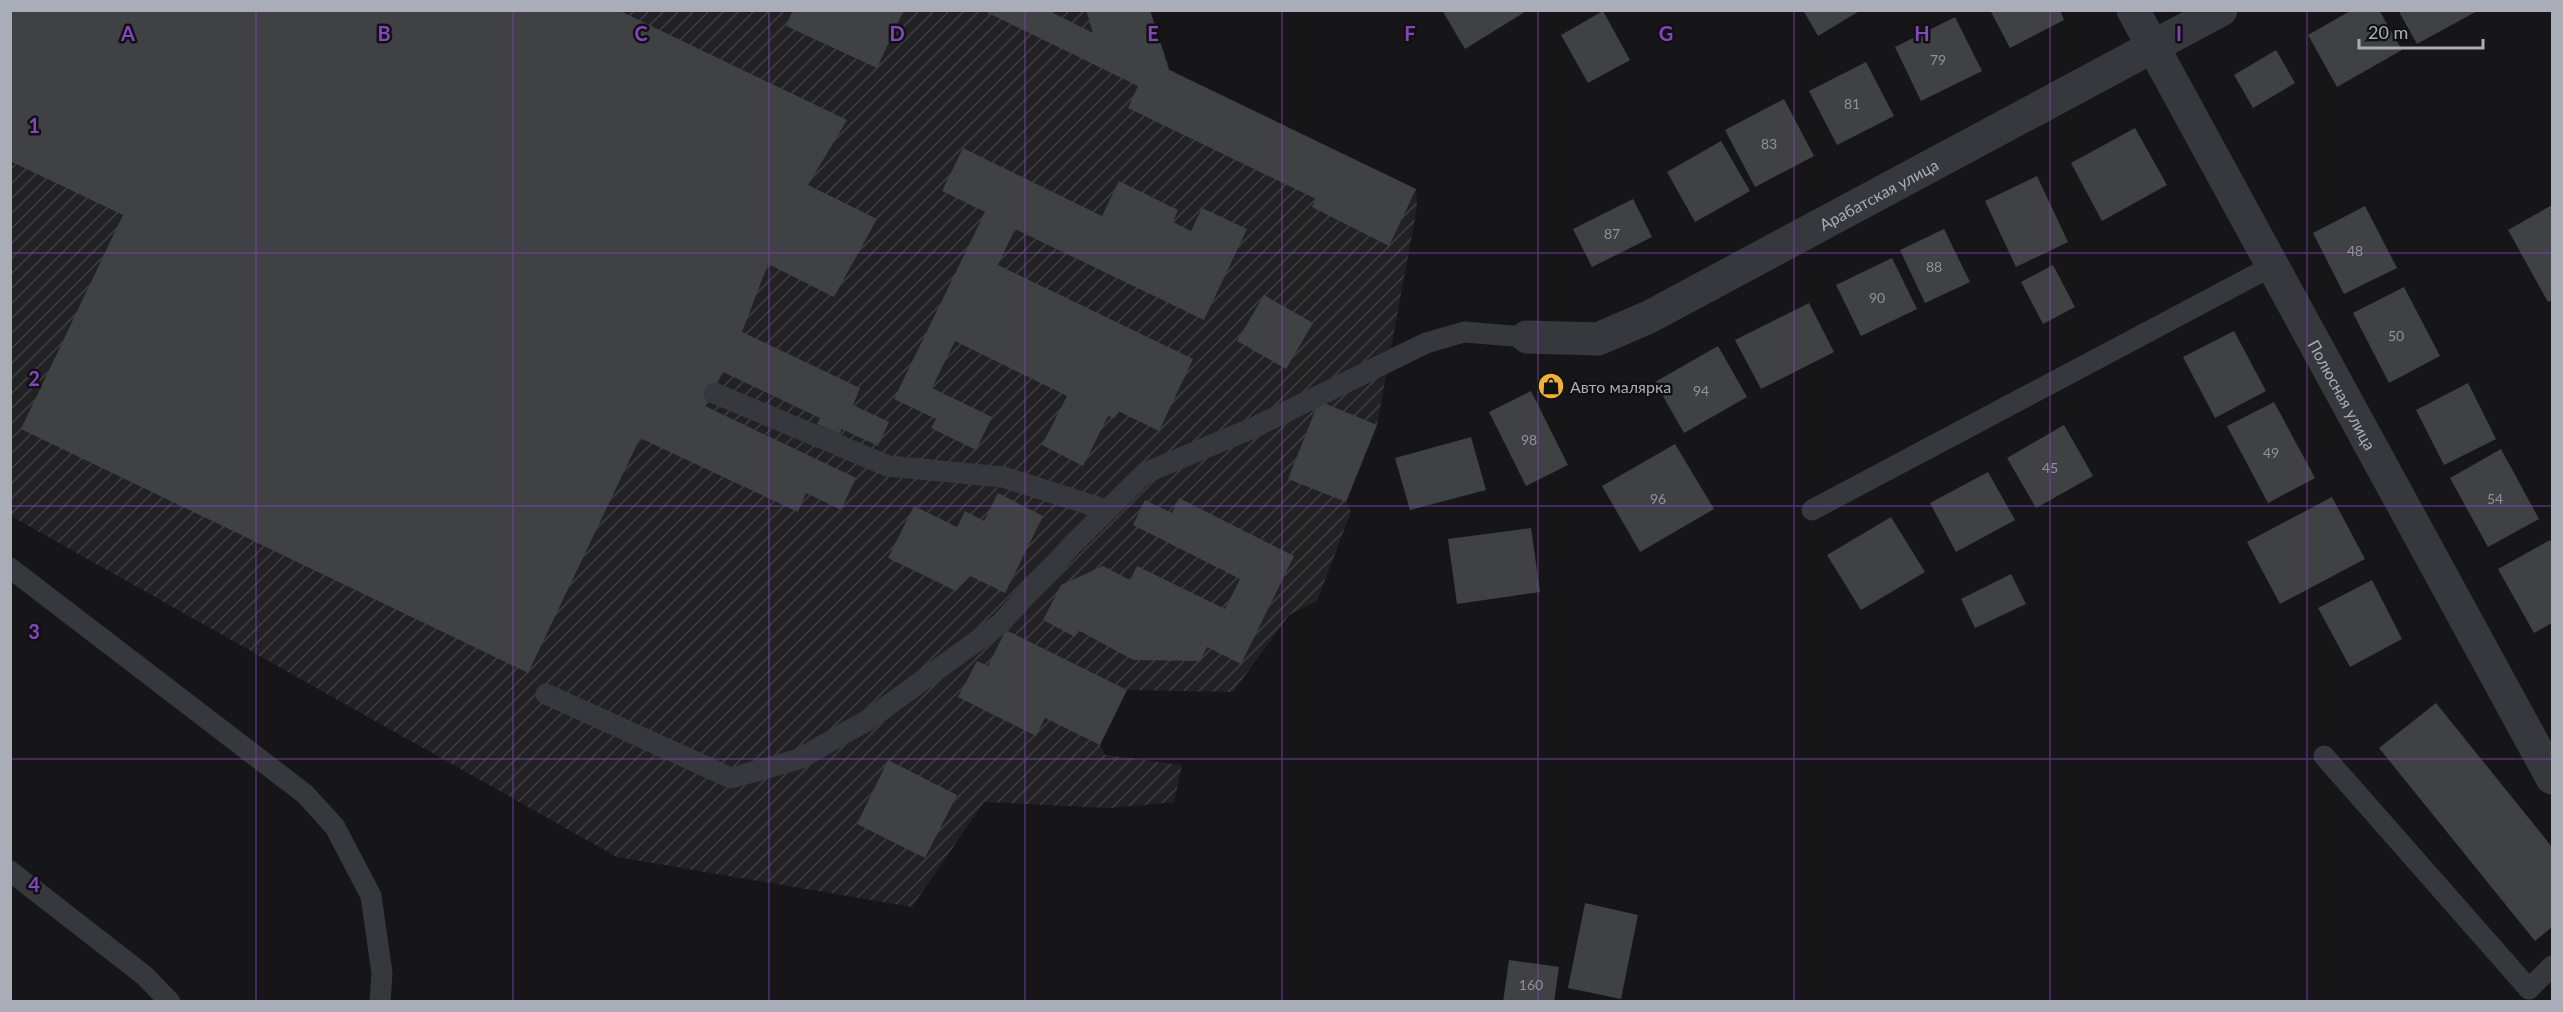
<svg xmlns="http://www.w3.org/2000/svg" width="2563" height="1012" viewBox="0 0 2563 1012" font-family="Lato,sans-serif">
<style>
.industrial{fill:url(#industrial-furrows)}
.building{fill:#404145}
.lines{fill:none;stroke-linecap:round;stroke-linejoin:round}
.service{stroke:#37383d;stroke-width:21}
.minor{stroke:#37383d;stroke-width:33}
.grid{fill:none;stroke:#8446be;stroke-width:1.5;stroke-opacity:0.55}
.labels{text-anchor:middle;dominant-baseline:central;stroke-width:5;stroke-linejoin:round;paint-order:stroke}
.number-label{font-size:14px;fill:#8e929b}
.street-label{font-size:16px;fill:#a8adb8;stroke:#111113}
.poi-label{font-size:16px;fill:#a8adb8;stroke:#111113;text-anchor:start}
.grid-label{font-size:20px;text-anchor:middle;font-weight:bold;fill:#8446be;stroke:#111113;stroke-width:5;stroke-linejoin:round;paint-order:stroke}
</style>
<defs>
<pattern id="industrial-furrows" width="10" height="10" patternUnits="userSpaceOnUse" patternTransform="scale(1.5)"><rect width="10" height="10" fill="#222225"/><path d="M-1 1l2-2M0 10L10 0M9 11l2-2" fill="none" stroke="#3f3f43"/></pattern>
</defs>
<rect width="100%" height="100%" fill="#161618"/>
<!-- industrial -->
<path class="industrial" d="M11 11H1150L1170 70 1416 189 1417 207 1377 425 1346 502 1351 512 1317 601 1289 615 1233 692 1127 690 1100 745 1105 755 1182 765 1174 802 1111 808 984 802 912 907 617 857 11 516Z"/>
<!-- building -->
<g class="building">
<path d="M10 10H618L847 120 808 185 877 219 834 297 768 264 742 332 860 388 853 405 889 422 878 446 842 429 839 434 817 424 820 418 723 372 705 406 856 478 841 510 806 493 798 512 640 438 528 673 21 429 123 215 10 161Z"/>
<path d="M793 10H904L877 68 786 26Z"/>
<path d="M982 10H1047L1093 33 1086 10H1150L1169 70 1416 189 1389 246 1312 207 1316 199 1128 108 1138 86Z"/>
<path d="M1442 10H1528L1465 49Z"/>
<path d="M1803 10H1861L1818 36Z"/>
<path d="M1990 10H2060L2064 20 2010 48Z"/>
<path d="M2352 10H2379L2402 50 2337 87 2308 35Z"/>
<path d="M2398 10H2479L2417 44Z"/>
<path d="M1603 11 1630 60 1588 83 1561 35Z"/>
<path d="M1955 17 1982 71 1921 101 1895 47Z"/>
<path d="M2276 50 2295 83 2253 108 2234 75Z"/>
<path d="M1866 62 1894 116 1837 145 1809 91Z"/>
<path d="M1784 99 1814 156 1755 187 1725 130Z"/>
<path d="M2135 128 2167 185 2102 221 2071 163Z"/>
<path d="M1721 141 1750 191 1695 222 1667 172Z"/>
<path d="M963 148 1102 216 1119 181 1178 210 1173 222 1191 231 1202 208 1247 229 1204 320 1015 229 998 265 1193 359 1159 431 1118 411 1115 418 1108 416 1083 466 1042 445 1067 396 955 341 932 388 992 417 976 450 931 428 936 419 894 399 985 212 942 191Z"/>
<path d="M2037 176 2068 242 2016 267 1985 201Z"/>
<path d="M1633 199 1652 237 1592 267 1573 229Z"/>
<path d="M2552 205V300L2548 302 2508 230Z"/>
<path d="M2365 206 2397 268 2344 294 2313 233Z"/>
<path d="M1944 229 1970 282 1925 303 1900 250Z"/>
<path d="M1892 258 1917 309 1861 336 1836 285Z"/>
<path d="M2053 265 2075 307 2043 324 2021 282Z"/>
<path d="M2404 287 2440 356 2389 383 2353 313Z"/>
<path d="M1264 295 1313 323 1286 369 1237 341Z"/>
<path d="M1809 303 1834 352 1761 389 1735 340Z"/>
<path d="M2234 331 2266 391 2215 418 2183 357Z"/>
<path d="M1718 346 1747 397 1684 433 1655 382Z"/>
<path d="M2468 383 2496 439 2444 465 2416 410Z"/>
<path d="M1531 391 1568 465 1526 486 1489 412Z"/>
<path d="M1319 401 1377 425 1346 502 1288 479Z"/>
<path d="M2274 402 2315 478 2268 503 2227 426Z"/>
<path d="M2064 425 2093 476 2036 508 2007 458Z"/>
<path d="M1471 437 1486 490 1410 510 1395 458Z"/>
<path d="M1675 444 1714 509 1640 552 1602 486Z"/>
<path d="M2501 449 2539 519 2488 547 2450 478Z"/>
<path d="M1988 472 2015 520 1956 552 1930 503Z"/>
<path d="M998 493 1043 516 1005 593 970 576 956 591 888 558 914 506 957 527 965 511 984 521Z"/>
<path d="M2332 497 2365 559 2280 604 2247 542Z"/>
<path d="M1179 498 1294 556 1241 664 1207 647 1200 661 1133 660 1078 630 1075 637 1043 620 1061 585 1103 566 1130 580 1137 566 1225 609 1240 579 1133 525 1145 500 1172 513Z"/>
<path d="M1891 517 1925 572 1861 610 1827 555Z"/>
<path d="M1531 528 1540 592 1457 604 1448 539Z"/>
<path d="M2550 540 2552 544V623L2534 633 2498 569Z"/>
<path d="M2011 574 2026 604 1975 628 1961 599Z"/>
<path d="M2372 580 2402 639 2350 667 2318 608Z"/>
<path d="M1006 630 1127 690 1100 745 1045 718 1036 736 958 697 977 661 988 666Z"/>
<path d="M2436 703 2552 847V927L2535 941 2379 748Z"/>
<path d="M888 760 957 795 925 858 857 824Z"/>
<path d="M1585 903 1638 915 1621 999 1568 988Z"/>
<path d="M1509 960 1559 967 1554 1002H1503Z"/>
</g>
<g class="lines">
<!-- service -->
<g class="service">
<path d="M714 393 888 466 1003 477 1107 510"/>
<path d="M1812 510 2272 266"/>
<path d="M10 568 305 794 335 827 371 896 382 973 380 1002"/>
<path d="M546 694 731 778 799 759 868 720 1000 624 1072 545 1145 473 1255 427 1426 343 1464 332 1527 337"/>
<path d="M2324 756 2529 989 2552 966"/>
<path d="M10 871 145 976 170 1002"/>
</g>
<!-- minor -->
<g class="minor">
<path id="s1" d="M2133 10 2552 778"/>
<path id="s2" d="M1527 337 1598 339 1649 317 2221 10"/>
</g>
</g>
<!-- grid -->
<path class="grid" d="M256 10V1002M513 10V1002M769 10V1002M1025 10V1002M1282 10V1002M1538 10V1002M1794 10V1002M2050 10V1002M2307 10V1002M10 253H2552M10 506H2552M10 759H2552"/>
<!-- icons -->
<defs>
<symbol id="shop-disc" viewBox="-11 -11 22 22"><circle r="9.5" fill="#f2b134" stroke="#111113"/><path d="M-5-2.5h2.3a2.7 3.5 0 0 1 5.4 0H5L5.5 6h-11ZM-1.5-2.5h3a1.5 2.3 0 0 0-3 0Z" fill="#111"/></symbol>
</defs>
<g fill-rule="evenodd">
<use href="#shop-disc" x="1536" y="371" width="30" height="30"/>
</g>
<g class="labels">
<!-- number labels -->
<g class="number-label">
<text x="1938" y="59">79</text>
<text x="1852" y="103">81</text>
<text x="1769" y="143">83</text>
<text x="1612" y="233">87</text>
<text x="2355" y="250">48</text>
<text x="1934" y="266">88</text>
<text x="1877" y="297">90</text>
<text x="2396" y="335">50</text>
<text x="1701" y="390">94</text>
<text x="1529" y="439">98</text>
<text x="2271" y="452">49</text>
<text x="2050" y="467">45</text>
<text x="1658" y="498">96</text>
<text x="2495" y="498">54</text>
<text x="1531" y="984">160</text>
</g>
<!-- street labels -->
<g class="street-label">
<text stroke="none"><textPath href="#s2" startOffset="387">Арабатская улица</textPath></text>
<text stroke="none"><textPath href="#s1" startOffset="438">Полюсная улица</textPath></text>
</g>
<!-- poi labels -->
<g class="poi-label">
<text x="1570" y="386">Авто малярка</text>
</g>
</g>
<g class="grid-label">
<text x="128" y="41">A</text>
<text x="384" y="41">B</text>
<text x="641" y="41">C</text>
<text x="897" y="41">D</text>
<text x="1153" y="41">E</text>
<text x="1410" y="41">F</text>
<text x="1666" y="41">G</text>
<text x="1922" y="41">H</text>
<text x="2179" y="41">I</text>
<text x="34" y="133">1</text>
<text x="34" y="386">2</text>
<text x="34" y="639">3</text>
<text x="34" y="892">4</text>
</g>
<!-- border -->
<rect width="2563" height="1012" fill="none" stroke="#a8adb8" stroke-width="24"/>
<!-- scale -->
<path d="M2359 39v9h124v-9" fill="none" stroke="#a8adb8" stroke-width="3"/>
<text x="2368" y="39" font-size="18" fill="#a8adb8" stroke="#111113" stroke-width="4.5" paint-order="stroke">20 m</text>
</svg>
